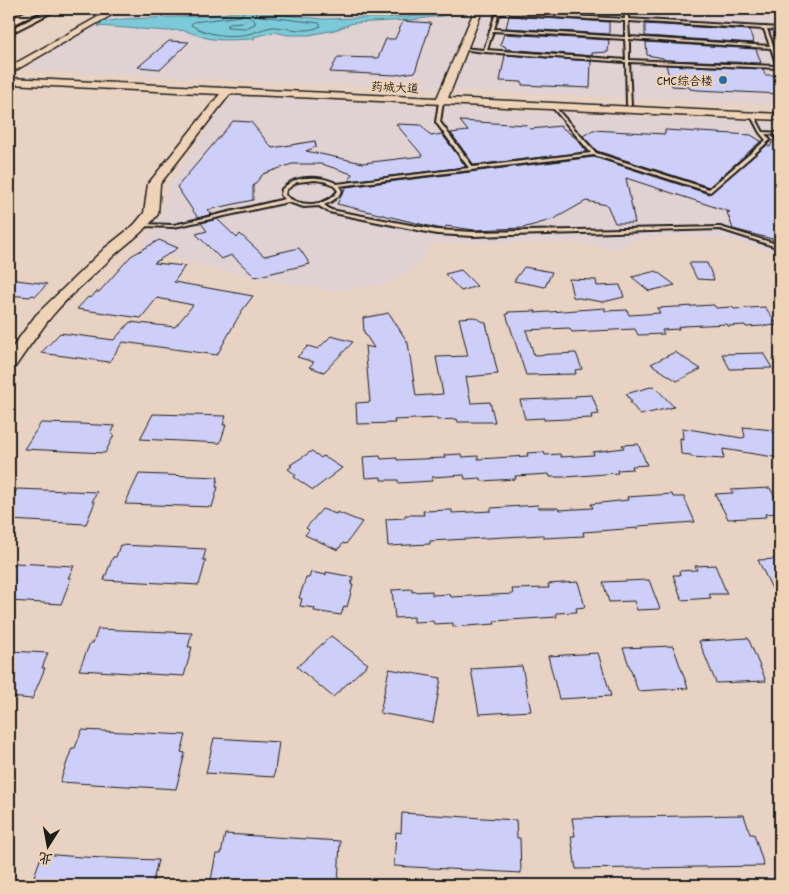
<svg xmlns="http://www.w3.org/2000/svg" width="789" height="894" viewBox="0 0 789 894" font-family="'Patrick Hand','LXGW WenKai TC',sans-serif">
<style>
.built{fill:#e0d1d3}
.water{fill:#7ccad9;stroke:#56848d}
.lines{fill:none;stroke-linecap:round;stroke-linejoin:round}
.shore{stroke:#426268;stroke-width:1}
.building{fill:#cecff8;stroke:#1c1c1c}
.lane-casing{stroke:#1c1c1c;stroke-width:4}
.street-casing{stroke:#1c1c1c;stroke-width:4}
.secondary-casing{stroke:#1c1c1c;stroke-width:3}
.highway-casing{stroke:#1c1c1c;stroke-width:4}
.lane{fill:#efd3b6;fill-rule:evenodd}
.street{fill:#efd3b6;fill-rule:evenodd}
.secondary{fill:#efd3b6;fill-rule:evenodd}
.highway{fill:#efd3b6;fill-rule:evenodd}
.poi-dot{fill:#1f6fb2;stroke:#efd3b6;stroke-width:2}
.labels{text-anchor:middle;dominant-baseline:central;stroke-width:4;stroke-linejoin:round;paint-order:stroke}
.far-poi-label{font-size:12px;fill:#1c1c1c;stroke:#efd3b6;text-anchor:end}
.far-street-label{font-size:12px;fill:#1c1c1c;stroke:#efd3b6}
</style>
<rect width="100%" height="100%" fill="#e8d2c3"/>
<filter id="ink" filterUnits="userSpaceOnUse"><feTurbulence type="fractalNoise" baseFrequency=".02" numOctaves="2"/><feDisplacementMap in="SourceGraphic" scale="10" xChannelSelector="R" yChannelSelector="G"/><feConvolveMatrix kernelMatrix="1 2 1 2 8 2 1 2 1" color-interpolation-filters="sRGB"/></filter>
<g filter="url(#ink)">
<!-- built -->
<g class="built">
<path d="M126 9H780V105L37 71 24 67 26 64Z"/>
<path d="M239 97 780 123V254L741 242 690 236 662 237 633 241 617 249 578 243H432L414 269 386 284 334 291 256 278 140 250 147 235 158 221 169 185 228 98Z"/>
</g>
<!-- water -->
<path class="water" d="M481 9H780V11L580 13 494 9 410 20 353 23 335 30 309 35H288L275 32 253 37 255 39C238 39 219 42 203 37 188 33 186 28 168 31L98 26 102 22 123 19 203 16 245 11 323 19 357 18 408 17Z"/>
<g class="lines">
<!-- shore -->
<g class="shore">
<path d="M245 9 241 16 193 22 191 25C209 36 232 38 252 33 259 31 267 27 275 27 291 28 305 34 321 26L319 23 260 16 256 13V9"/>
<path d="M250 17 255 21V24L246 28 227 27 229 23 243 22Z"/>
</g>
</g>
<!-- building -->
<g class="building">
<path d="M509 16 609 22V34L506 28Z"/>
<path d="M403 21 431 23 415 72 395 75 330 72 338 57 378 58 386 39H395Z"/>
<path d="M645 24 749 30 754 43 645 36Z"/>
<path d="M504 34 609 40 608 52 592 53V56L506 49 505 46 500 45Z"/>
<path d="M169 41 189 42 161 69 138 67Z"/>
<path d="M646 42 756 49 761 63 664 60 663 58 647 55Z"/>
<path d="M505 55 591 61 590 88 522 85V82L500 81Z"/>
<path d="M666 65 763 69 765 75H780V94L698 90 690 89 689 87 672 86Z"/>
<path d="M233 121 251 122 272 148 315 141 316 147 306 151 363 163 423 156 396 124 421 125 431 136 442 134 466 167 349 181 352 174 322 164H292L263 174 253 186V200L207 210 212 214 198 218 177 187Z"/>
<path d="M460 121 527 125 531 129 560 126 577 139 587 152 474 165 451 133 468 131Z"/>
<path d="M593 130 665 134V130L751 135 761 141 709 187 597 151 583 136Z"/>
<path d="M775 137H780V241L733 229 727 212H730L626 178 635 223H615L607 205 586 201 554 219 523 228 474 230 446 226 444 229 437 228 337 204 346 187 594 157 709 194 767 145 770 147Z"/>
<path d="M217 219 237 238 240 234 264 256 299 248 310 264 255 277 232 255 221 259 196 234 207 231 201 223Z"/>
<path d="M159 240 178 248 154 263 185 266 174 282 253 296 241 312 217 355 123 342 109 362 41 353 60 333 114 340 130 322 175 327 193 305 157 298 141 318 77 309 88 297 91 298 96 292H99L131 256Z"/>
<path d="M689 263H707L714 280 697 279Z"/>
<path d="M524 267 552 272 545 287 514 281Z"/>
<path d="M461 270 477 286 461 291 445 274Z"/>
<path d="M656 271 675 285 649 291 632 277Z"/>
<path d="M9 279 47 284 36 296 32 295 30 297 9 295Z"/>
<path d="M569 279 596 280 597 286 620 285 624 297 603 302 573 297Z"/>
<path d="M714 305 716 308 732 307 734 309 765 307 778 325 746 327 745 325 728 326 727 324 684 326 678 327 679 329 662 330 664 334 638 335 635 329 572 332 569 328 526 330 534 355 576 353 582 369 575 370 576 374 526 375 506 314H508V312L536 311 535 313 605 308V311L627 310 629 315 660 313 657 308Z"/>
<path d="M389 313 408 343 416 396 443 394 436 357 468 356 459 318 474 317 486 323 498 374 466 377 471 403 490 402 495 422H458L457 419 437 420V418L394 420 395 423 357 424 356 403 370 402 365 346 374 348 364 332 363 318Z"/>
<path d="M331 336 353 342 324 372 309 367 314 362 297 357 308 346 318 349Z"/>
<path d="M675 352 690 362 701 369 677 381 651 364Z"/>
<path d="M763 353 772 368 730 369 722 354Z"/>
<path d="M654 386 674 407 640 415 630 402H632L626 394Z"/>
<path d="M592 395 599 414 591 415 592 418 544 420V418L525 419 520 400 575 398V396Z"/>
<path d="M153 414 226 416 223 425H226L220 443 140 439Z"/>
<path d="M41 423 80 424 115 426 111 434 114 435 105 453 24 449Z"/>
<path d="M743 427 773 430V432L780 433V458L723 449 724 459 691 457V455L681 454 680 438 683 439 682 428 742 438 745 437Z"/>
<path d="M638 444 647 465 632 466 633 469 617 470 618 473 566 477H550L549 474 515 476 516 479 481 481V478L465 479 464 475 432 477V481L398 483V480H381V477L365 478 363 457 380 456 381 459 397 458V460L445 458 444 455 461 454 462 457 478 456V459L528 456 527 453 544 452 545 455 560 454 561 457 594 455 593 452 624 448 622 445Z"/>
<path d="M312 451 321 458 323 456 342 468 313 490 294 477 296 475 288 469 292 466 290 465Z"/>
<path d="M139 474 218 477 216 487H218L212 507 125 504Z"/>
<path d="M770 488 780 506V513L765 514 766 517 728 519 715 494 733 493 731 490Z"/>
<path d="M17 489 43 490 97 492 92 502H95L86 524 9 520V504Z"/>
<path d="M672 494 673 497H684L695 522 638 526 639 528 583 532 584 536 544 538 543 535 505 537 430 541V544L388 546 386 519 405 518V515H424L423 511 452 510V513L491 511V508L538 505 539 508H558L559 510 593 508 591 504 628 500 627 497Z"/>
<path d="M322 509 336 514 337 512 362 522 346 544 343 543 338 550 305 535 309 530 306 528Z"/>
<path d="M120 545 206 549 203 560H206L199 585 104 580 113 557H116Z"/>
<path d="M776 559 780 567V605L758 560Z"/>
<path d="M15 563 74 566 68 578H71L61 604 9 601V565H14Z"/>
<path d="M715 565 727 594H709L711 598 682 600 673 575H680L679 571 697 570 695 566Z"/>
<path d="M311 572 326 575V572L353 577 351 585H353L347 607 344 606 341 615 314 611 315 608 300 606 302 599 299 598 306 578H309Z"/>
<path d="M649 580 660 609 637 610 634 601 609 602 603 582Z"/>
<path d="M578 582 585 607 576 608 577 612 556 613 557 617 494 621 495 624 453 627V623L434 624 433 621 414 622V617L395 618 392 590 412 589V592L432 591V595L450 594 451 597 513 594 512 589 549 588 548 584Z"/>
<path d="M98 629 192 633 188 647H192L184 676 79 670 90 643H93Z"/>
<path d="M331 636 368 664 333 697 297 667Z"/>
<path d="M748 638 766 681 716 683 699 641Z"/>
<path d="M673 646 688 688 638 691 623 648Z"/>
<path d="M9 651 48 653 42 668H45L32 699 9 697Z"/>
<path d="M598 653 611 696 559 699 548 656Z"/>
<path d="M522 666 531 711 479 714 471 669Z"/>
<path d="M389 669 441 678 433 723 380 713Z"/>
<path d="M82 730 186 735 181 752 185 753 176 789 60 782 72 748H75Z"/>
<path d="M214 738 279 742 274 777 206 773Z"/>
<path d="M402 813 516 820 517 838H520L521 873 394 866 396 832 401 833Z"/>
<path d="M744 815 750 834H754L764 866 576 869 571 836H575L572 818Z"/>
<path d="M225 834 340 841 338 885H210L216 854H221Z"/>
<path d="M42 854 81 857 158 860 152 885H31Z"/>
</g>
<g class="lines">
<defs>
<g id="lane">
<path d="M624 9H628V19L780 28V30L767 29 780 64V69L778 68 629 62 631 105 629 106 627 105 626 62 485 52 460 49 462 48 484 50 495 16 500 12 625 19ZM501 14 625 21V37L494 29 498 16ZM628 21 764 29 770 46 629 37ZM493 31 625 39 626 60 487 50ZM629 39 771 48 777 66 629 60Z"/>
<path d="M441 101 443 102 440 122 473 167 591 153 553 108V106H554L596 153 709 189 766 140 760 133 751 116 752 115H754L763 132 780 133V135L765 134 770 140 769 141 710 192 594 155 339 186 342 191C337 198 332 202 324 205L331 210 437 230 474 232 720 227 780 245V248L720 229 474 236 437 234 329 212 319 206 304 207 288 202 174 227 142 226 140 225 142 224 174 225 285 199 281 195 282 189C286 186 291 181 296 180 308 176 326 177 337 184L469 168 436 122 439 102ZM315 180C324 181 333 182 338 191 326 207 300 208 285 195L286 190 297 182Z"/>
</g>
<g id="street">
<path d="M9 9H15L9 12Z"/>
<path d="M51 9H58L9 34V30Z"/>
</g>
<g id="secondary">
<path d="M112 9H122L9 74V67Z"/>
<path d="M475 9H483L448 98 780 114V120L230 94 160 184 158 214C144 233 124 245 107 262 87 281 64 300 47 322 36 337 25 352 15 367L9 368V352L36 315 105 248 134 225 144 213 148 184 220 94 9 84V78L437 98Z"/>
</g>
<path id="highway" d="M30 9H44L9 27V20Z"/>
</defs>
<!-- lane casing -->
<use href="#lane" class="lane-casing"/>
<!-- street casing -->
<use href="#street" class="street-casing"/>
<!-- secondary casing -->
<use href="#secondary" class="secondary-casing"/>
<!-- highway casing -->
<use href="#highway" class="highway-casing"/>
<!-- lane -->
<use href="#lane" class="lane"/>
<!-- street -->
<use href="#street" class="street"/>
<!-- secondary -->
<use href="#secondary" class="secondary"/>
<!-- highway -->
<use href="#highway" class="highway"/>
</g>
</g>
<!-- markers -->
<circle class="poi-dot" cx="723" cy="80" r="5"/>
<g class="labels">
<!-- far-poi labels -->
<g class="far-poi-label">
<text x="713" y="80">CMC综合楼</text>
</g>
<!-- far-street labels -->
<g class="far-street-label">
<text transform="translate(395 87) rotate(3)">药城大道</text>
</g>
</g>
<!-- margin -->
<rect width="789" height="894" fill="none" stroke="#efd3b6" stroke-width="30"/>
<rect x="15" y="15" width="759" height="864" fill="none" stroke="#1c1c1c" stroke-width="2" filter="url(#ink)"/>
<!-- north arrow -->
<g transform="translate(48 846) rotate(191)" stroke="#efd3b6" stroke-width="4" paint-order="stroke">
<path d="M0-4L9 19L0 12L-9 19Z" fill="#1c1c1c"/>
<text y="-8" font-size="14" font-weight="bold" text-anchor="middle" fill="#1c1c1c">北</text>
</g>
</svg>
